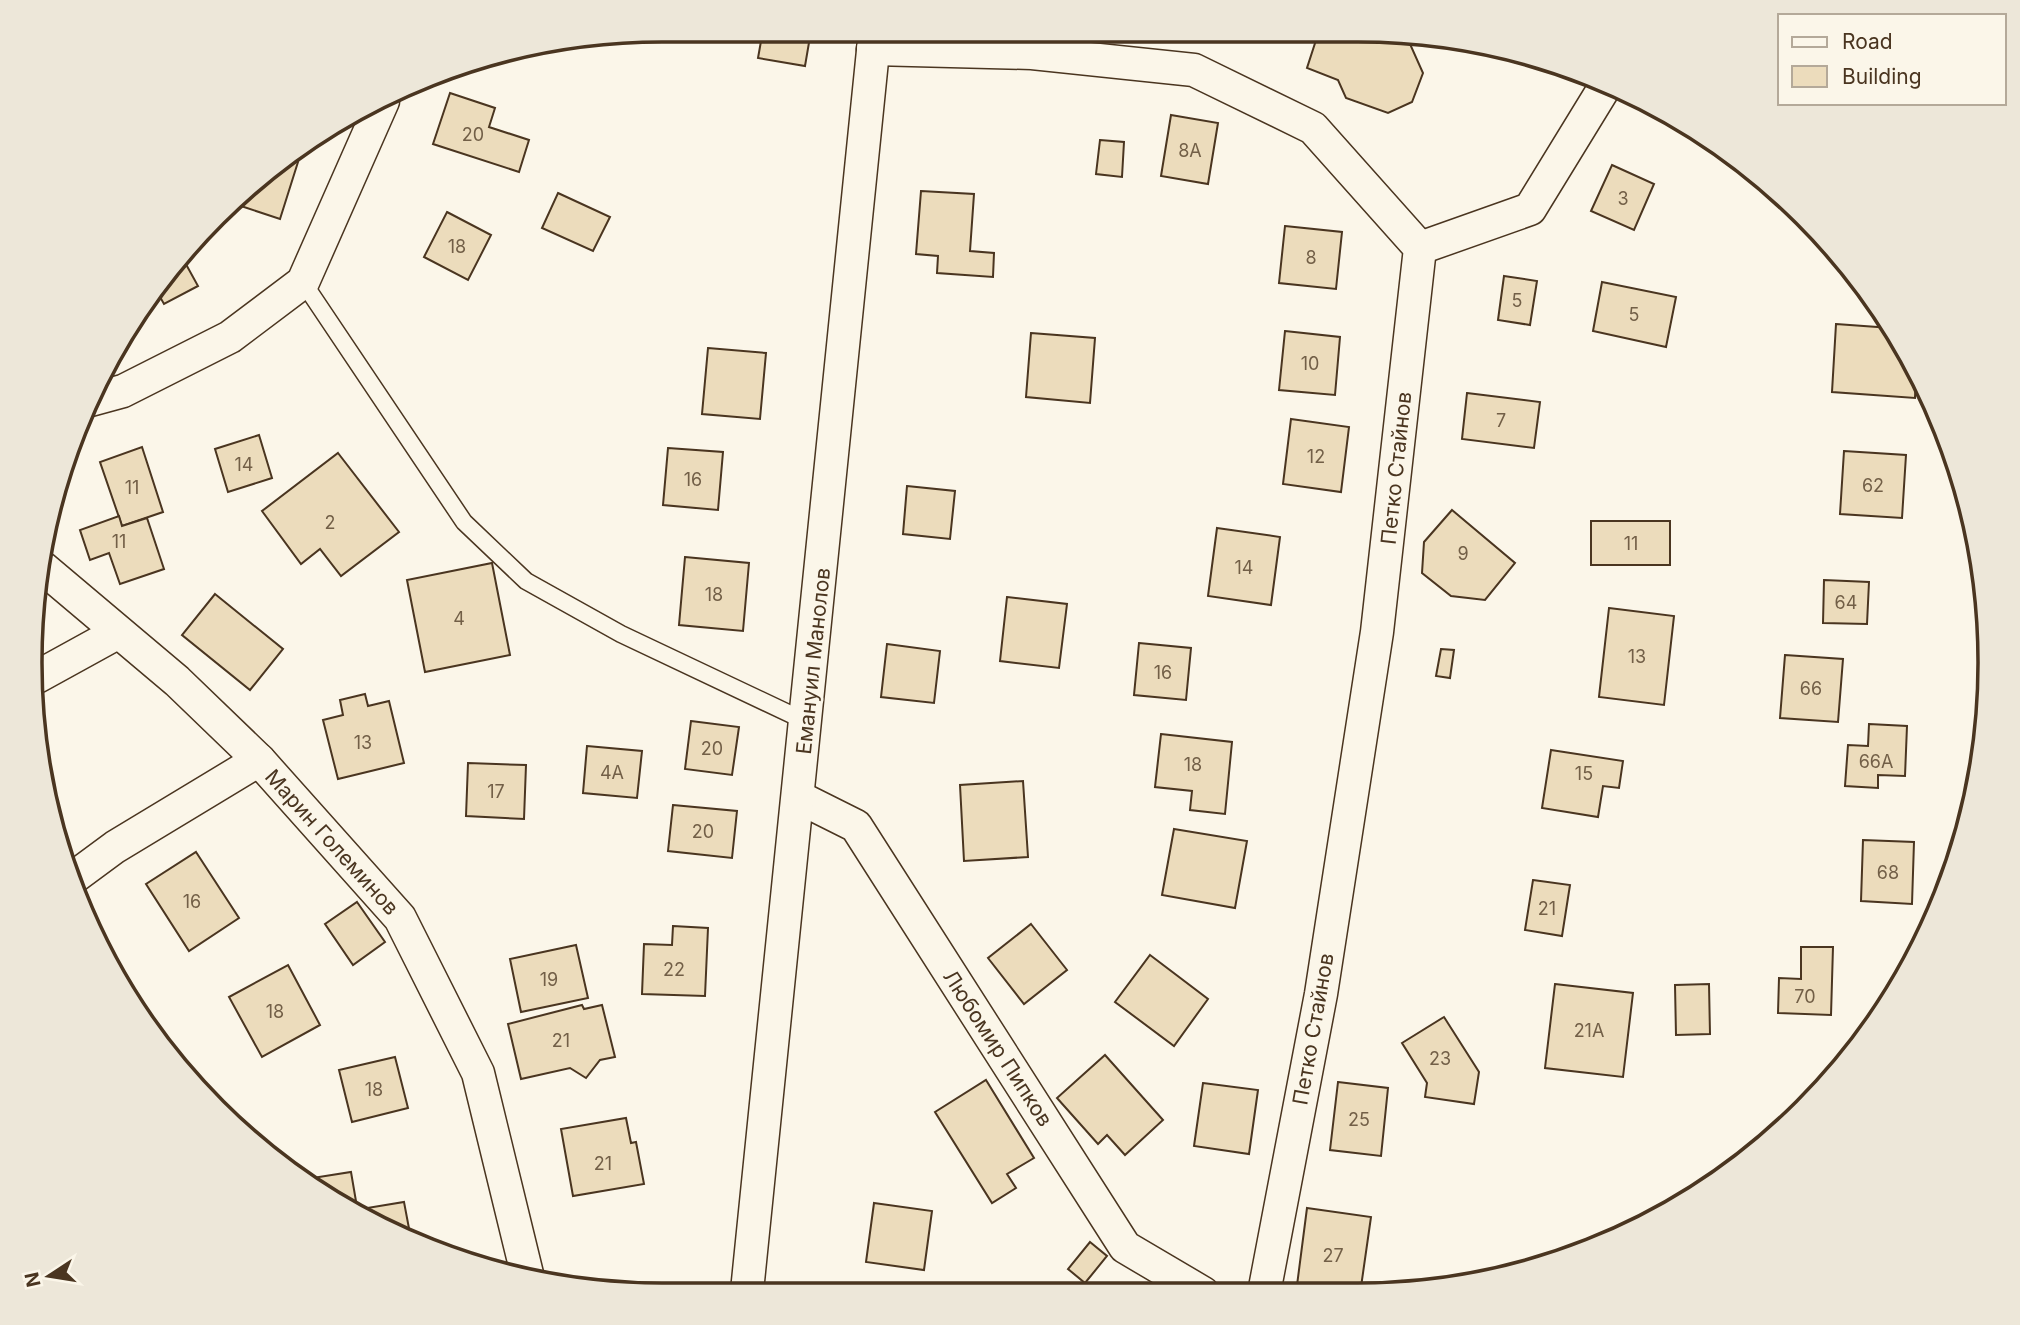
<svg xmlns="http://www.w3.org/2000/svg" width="2020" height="1325" viewBox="0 0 2020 1325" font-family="Inter,sans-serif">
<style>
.building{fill:#ecdcbc;stroke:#4a3520;stroke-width:2}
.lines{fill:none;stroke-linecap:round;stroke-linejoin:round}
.lane-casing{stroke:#4a3520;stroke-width:19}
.street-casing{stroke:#4a3520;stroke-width:35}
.lane{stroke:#fbf6e9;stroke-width:16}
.street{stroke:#fbf6e9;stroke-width:32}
.labels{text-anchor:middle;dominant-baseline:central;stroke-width:5;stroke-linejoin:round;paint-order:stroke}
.number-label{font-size:18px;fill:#725f47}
.street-label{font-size:21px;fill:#4a3520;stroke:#fbf6e9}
.rim{fill:none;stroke:#4a3520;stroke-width:3.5}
</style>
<rect width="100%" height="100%" fill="#fbf6e9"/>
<!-- building -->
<g class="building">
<path d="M763 30 811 31 805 66 758 58Z"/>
<path d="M1318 34 1406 35 1423 73 1412 102 1388 113 1346 98 1338 80 1307 68Z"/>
<path d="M450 93 495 108 489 127 529 140 519 172 433 144Z"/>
<path d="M1171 115 1218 123 1208 184 1161 176Z"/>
<path d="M1100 140 1124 142 1122 177 1096 174Z"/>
<path d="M287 159 298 162 280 219 238 205Z"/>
<path d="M1612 165 1654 184 1634 230 1591 211Z"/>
<path d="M921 191 974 194 970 251 994 253 993 277 937 273 938 256 916 254Z"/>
<path d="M558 193 610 217 593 251 542 228Z"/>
<path d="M447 212 491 235 468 280 424 257Z"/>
<path d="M1285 226 1342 232 1336 289 1279 283Z"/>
<path d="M182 257 198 286 164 304 155 288 161 277Z"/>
<path d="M1504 276 1537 281 1530 325 1498 320Z"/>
<path d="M1602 282 1676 297 1666 347 1593 331Z"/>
<path d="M1836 324 1891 328 1905 351V366L1916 369 1915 398 1832 392Z"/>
<path d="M1285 331 1340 337 1335 395 1279 390Z"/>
<path d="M1031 333 1095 338 1090 403 1026 397Z"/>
<path d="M708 348 766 353 760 419 702 414Z"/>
<path d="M1467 393 1540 402 1534 448 1462 439Z"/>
<path d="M1291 419 1349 427 1341 492 1283 484Z"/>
<path d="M259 435 272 478 228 492 215 449Z"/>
<path d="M142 447 163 512 122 526 100 462Z"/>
<path d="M668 448 723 452 718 510 663 505Z"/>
<path d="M1844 451 1906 455 1902 518 1840 514Z"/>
<path d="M338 453 399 532 341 576 320 549 301 564 262 511Z"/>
<path d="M907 486 955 491 950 539 903 534Z"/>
<path d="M1452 510 1515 563 1485 600 1451 596 1422 573 1424 542Z"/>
<path d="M119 516 122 526 147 518 164 569 120 584 109 553 90 560 80 530Z"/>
<rect x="1591" y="521" width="79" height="44"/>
<path d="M1217 528 1280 537 1271 605 1208 596Z"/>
<path d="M685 557 749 563 743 631 679 625Z"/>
<path d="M492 563 510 655 425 672 407 580Z"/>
<path d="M1824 580 1869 582 1867 624 1823 623Z"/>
<path d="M215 594 283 649 250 690 182 635Z"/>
<path d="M1007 597 1067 604 1059 668 1000 661Z"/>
<path d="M1609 608 1674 616 1664 705 1599 697Z"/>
<path d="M1139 643 1191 648 1186 700 1134 695Z"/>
<path d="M887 644 940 651 934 703 881 697Z"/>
<path d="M1441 649 1454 650 1450 678 1436 676Z"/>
<path d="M1785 655 1843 659 1838 722 1780 718Z"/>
<path d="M365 694 368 706 389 701 404 763 338 779 323 720 343 715 340 700Z"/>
<path d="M691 721 739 727 732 775 685 769Z"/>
<path d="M1869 724 1907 726 1905 776 1878 775V788L1845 786 1848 745 1868 746Z"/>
<path d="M1161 734 1232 742 1225 814 1190 810 1192 791 1155 787Z"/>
<path d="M587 746 642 751 637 798 583 793Z"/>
<path d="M1551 750 1623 761 1619 788 1603 786 1598 817 1542 808Z"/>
<path d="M468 763 526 765 524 819 466 816Z"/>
<path d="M1023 781 1028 857 964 861 960 785Z"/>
<path d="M673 805 737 811 732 858 668 851Z"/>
<path d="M1174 829 1247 841 1235 908 1162 895Z"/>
<path d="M1863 840 1914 842 1912 904 1861 901Z"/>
<path d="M196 852 239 918 189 951 146 884Z"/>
<path d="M1533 880 1570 885 1562 936 1525 930Z"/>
<path d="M357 902 385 942 353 965 325 924Z"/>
<path d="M1031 924 1067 970 1024 1004 988 958Z"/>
<path d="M673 926 708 928 705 996 642 994 644 944 672 945Z"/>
<path d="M576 945 588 998 521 1012 510 959Z"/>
<path d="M102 947 127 988 124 990 115 979Z"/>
<path d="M1801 947H1833L1831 1015 1778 1013 1779 978 1801 979Z"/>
<path d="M1150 955 1208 999 1174 1046 1115 1002Z"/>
<path d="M288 965 320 1025 262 1057 229 997Z"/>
<path d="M1555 984 1633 993 1623 1077 1545 1068Z"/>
<path d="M1709 984 1710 1034 1676 1035 1675 985Z"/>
<path d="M582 1005 584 1009 602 1005 615 1057 600 1060 586 1078 570 1068 521 1079 508 1024Z"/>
<path d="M1444 1017 1479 1072 1474 1104 1425 1097 1427 1083 1402 1043Z"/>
<path d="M1105 1055 1163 1120 1125 1155 1107 1135 1098 1144 1057 1098Z"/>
<path d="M395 1057 408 1108 352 1122 339 1070Z"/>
<path d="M986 1080 1034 1158 1007 1174 1016 1188 992 1203 935 1112Z"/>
<path d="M1338 1082 1388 1088 1381 1156 1330 1150Z"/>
<path d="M1203 1083 1258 1090 1249 1154 1194 1146Z"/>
<path d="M626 1118 631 1143 636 1142 644 1184 573 1196 561 1129Z"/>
<path d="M351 1172 358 1213 306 1179Z"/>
<path d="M404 1202 411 1239 383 1230 362 1216 361 1209Z"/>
<path d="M874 1203 932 1211 924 1270 866 1262Z"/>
<path d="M1307 1208 1371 1217 1360 1294 1296 1293Z"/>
<path d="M1090 1242 1107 1256 1085 1283 1068 1269Z"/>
</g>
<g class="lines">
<defs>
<path id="lane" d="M303 282 464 522 526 581 621 634 807 722"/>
<g id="street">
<path d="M873 49 1032 53 1194 70 1313 128 1420 248 1377 632 1321 994 1264 1293"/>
<path d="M1420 248 1530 209 1606 85"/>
<path d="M90 400 123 391 230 337 303 282 383 101"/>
<path d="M43 568 177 681 259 760 400 918 478 1073 527 1274"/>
<path d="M37 677 117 633"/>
<path d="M800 798 856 826 1125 1247 1203 1293"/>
<path d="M73 878 115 847 259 760"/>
<path d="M747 1291 875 31"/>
</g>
</defs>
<!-- lane casing -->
<use href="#lane" class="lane-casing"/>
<!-- street casing -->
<use href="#street" class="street-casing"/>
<!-- lane -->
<use href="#lane" class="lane"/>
<!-- street -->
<use href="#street" class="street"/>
</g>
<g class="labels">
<!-- number labels -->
<g class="number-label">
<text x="473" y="134">20</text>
<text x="1190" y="150">8А</text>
<text x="1623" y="198">3</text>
<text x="457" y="246">18</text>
<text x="1311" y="257">8</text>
<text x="1517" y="300">5</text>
<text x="1634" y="314">5</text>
<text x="1310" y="363">10</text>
<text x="1501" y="420">7</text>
<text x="1316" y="456">12</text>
<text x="244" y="464">14</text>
<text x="693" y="479">16</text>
<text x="1873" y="485">62</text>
<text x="132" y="487">11</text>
<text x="330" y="522">2</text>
<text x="119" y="541">11</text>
<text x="1631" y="543">11</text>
<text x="1463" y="553">9</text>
<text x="1244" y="567">14</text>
<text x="714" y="594">18</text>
<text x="1846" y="602">64</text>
<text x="459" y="618">4</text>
<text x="1637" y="656">13</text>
<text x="1163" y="672">16</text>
<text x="1811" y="688">66</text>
<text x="363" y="742">13</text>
<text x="712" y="748">20</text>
<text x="1876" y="761">66A</text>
<text x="1193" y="764">18</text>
<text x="612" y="772">4А</text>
<text x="1584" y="773">15</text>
<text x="496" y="791">17</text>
<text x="703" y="831">20</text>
<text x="1888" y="872">68</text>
<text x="192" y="901">16</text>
<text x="1547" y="908">21</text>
<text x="674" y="969">22</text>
<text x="549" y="979">19</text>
<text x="1805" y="996">70</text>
<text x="275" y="1011">18</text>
<text x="1589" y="1030">21А</text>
<text x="561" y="1040">21</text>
<text x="1440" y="1058">23</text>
<text x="374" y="1089">18</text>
<text x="1359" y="1119">25</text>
<text x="603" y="1163">21</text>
<text x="1333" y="1255">27</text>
</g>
<!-- street labels -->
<g class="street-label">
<text transform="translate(1396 468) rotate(-84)">Петко Стайнов</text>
<text transform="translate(813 661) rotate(-84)">Емануил Манолов</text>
<text transform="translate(332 842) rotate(48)">Марин Големинов</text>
<text transform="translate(1313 1029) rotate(-80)">Петко Стайнов</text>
<text transform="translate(998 1048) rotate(57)">Любомир Пипков</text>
</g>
</g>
<!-- crop -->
<path d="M0 0H2020V1325H0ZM662 42H1358A620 620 0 0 1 1978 662V663A620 620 0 0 1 1358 1283H662A620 620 0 0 1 42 663V662A620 620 0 0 1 662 42Z" fill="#ede7d9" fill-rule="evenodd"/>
<path class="rim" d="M662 42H1358A620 620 0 0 1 1978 662V663A620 620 0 0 1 1358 1283H662A620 620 0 0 1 42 663V662A620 620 0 0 1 662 42Z"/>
<!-- legend -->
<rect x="1778" y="14" width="228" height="91" fill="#fbf6e9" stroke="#b4a999" stroke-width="2"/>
<rect x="1792" y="37" width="35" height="10" fill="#fbf6e9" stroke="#b4a999" stroke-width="2"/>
<text x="1842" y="49" font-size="21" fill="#4a3520">Road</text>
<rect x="1792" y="66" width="35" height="21" fill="#ecdcbc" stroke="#b4a999" stroke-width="2"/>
<text x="1842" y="84" font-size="21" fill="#4a3520">Building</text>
<!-- north arrow -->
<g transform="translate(49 1276) rotate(258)" stroke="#fbf6e9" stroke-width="5" paint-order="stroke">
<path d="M0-5L12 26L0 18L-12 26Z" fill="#4a3520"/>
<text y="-10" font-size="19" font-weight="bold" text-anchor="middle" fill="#4a3520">N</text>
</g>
</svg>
